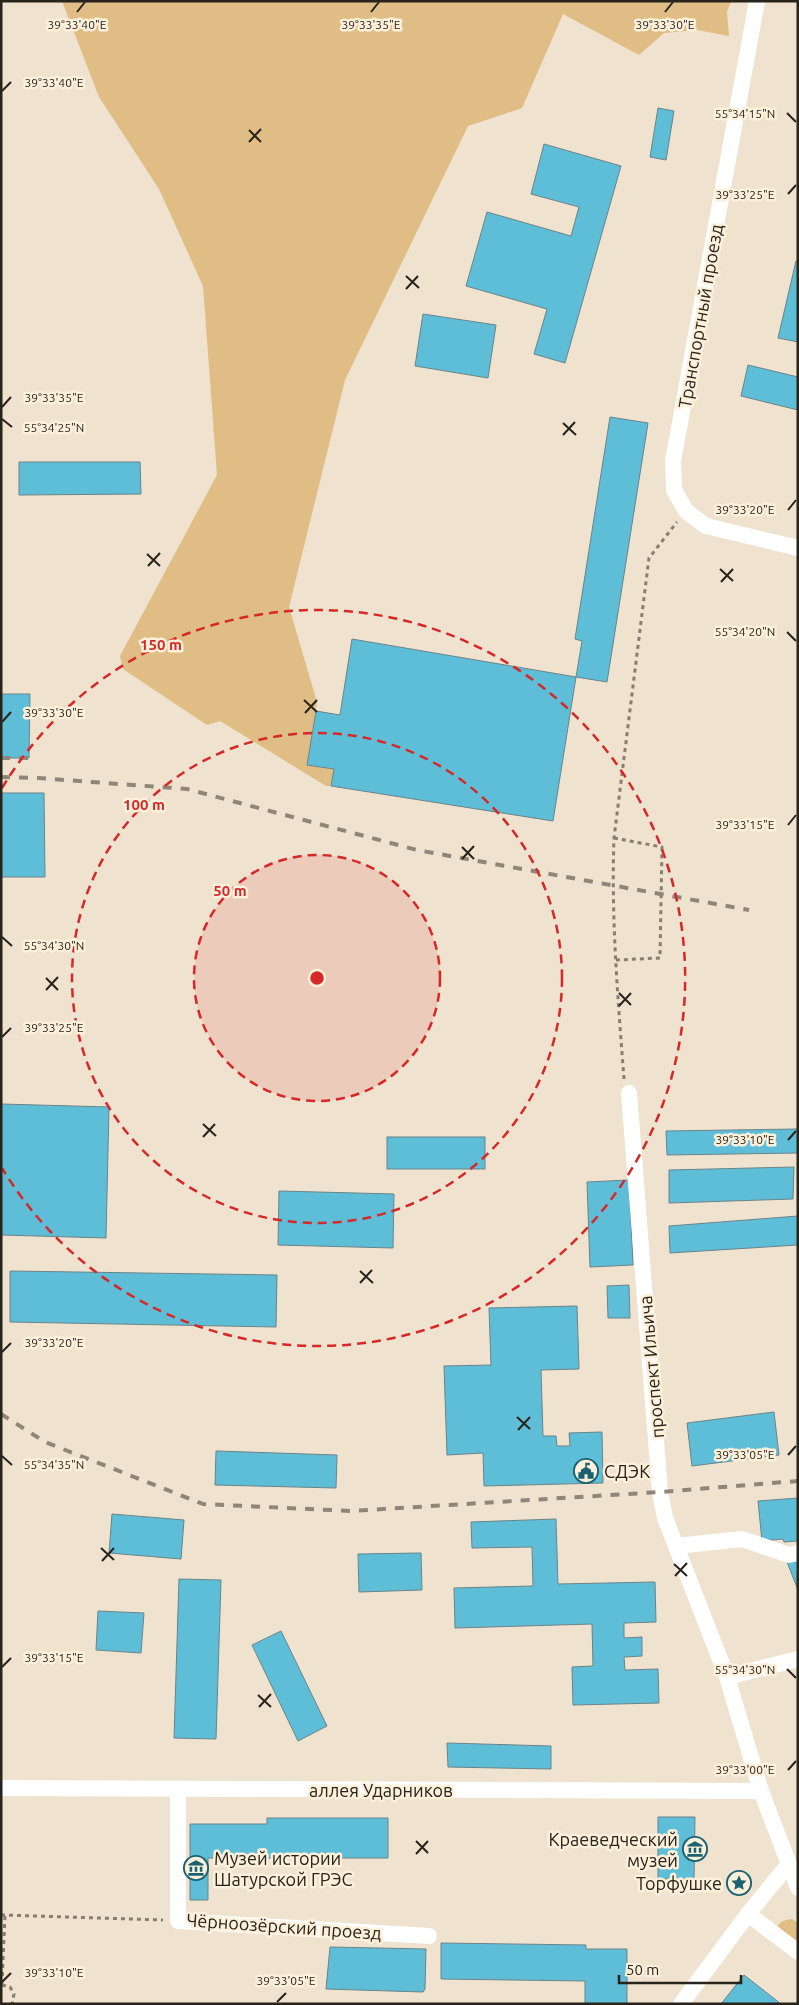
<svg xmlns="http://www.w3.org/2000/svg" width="799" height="2005" viewBox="0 0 799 2005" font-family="Ubuntu,sans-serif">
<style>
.green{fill:#dfbd85}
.building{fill:#5fbed7;stroke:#6a838a}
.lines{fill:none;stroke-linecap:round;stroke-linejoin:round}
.path{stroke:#877e70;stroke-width:3;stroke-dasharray:4 4;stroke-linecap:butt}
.minor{stroke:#fff;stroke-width:16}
.rail{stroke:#8f8678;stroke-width:4;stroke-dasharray:9 9;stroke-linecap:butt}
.ticks{fill:none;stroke:#28231b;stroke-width:2}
.ring{fill:none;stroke:#d62828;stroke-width:2.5;stroke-dasharray:9 6}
.labels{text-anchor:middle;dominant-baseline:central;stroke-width:5;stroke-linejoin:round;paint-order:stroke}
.street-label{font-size:18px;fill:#28231b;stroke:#fdf0db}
.poi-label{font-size:18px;fill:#28231b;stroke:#fdf0db;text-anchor:start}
.ticks-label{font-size:12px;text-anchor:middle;fill:#28231b;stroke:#fdf0db;stroke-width:5;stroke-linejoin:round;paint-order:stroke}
.centre{fill:#d62828;stroke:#fdf0db;stroke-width:2.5}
.ring-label{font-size:15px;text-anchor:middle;font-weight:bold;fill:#d62828;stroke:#fdf0db;stroke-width:5;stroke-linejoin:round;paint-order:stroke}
</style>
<rect width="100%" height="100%" fill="#efe2ce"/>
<!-- green -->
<g class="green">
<path d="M62 1H731L727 12 729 36 697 30 664 33 639 55 563 14 522 108 468 126 345 380 289 607 317 702 307 765 334 769 331 786H326L220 721 207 725 123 669 120 656 217 475 203 286 159 189 99 97Z"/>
<path d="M792 1919 798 1923V1944L775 1929C780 1922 783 1920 792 1919Z"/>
</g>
<!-- building -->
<g class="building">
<path d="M658 108 674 111 666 160 650 157Z"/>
<path d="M544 144 621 166 565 363 534 354 547 309 466 286 487 212 571 236 579 207 531 194Z"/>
<path d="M796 261 798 262V342L778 338Z"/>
<path d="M423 314 496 325 488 378 415 366Z"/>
<path d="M748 365 798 377V410L741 396Z"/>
<path d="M610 417 648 423 607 682 576 677 582 641 575 639Z"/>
<path d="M19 462H140L141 494 19 495Z"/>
<path d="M352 639 576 677 553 821 331 786 334 769 307 765 316 711 340 715Z"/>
<path d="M1 694H30L29 758H1Z"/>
<path d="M1 793H44L45 877H1Z"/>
<path d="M1 1104 109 1107 106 1238 1 1235Z"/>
<path d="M798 1129V1153L667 1155 666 1131Z"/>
<rect x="387" y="1137" width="98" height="32"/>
<path d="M794 1167 793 1199 669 1203V1170Z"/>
<path d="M629 1180 633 1265 590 1267 587 1182Z"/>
<path d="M279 1191 394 1194 393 1248 278 1245Z"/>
<path d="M798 1216V1245L670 1253 669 1226Z"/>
<path d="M10 1271 277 1275 276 1327 10 1322Z"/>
<path d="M629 1285 630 1318H608L607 1286Z"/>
<path d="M577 1306 579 1369 541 1370 543 1436H556L557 1446H570L569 1433 602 1432 603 1483 484 1486 483 1453 447 1455 444 1366 491 1365 489 1308Z"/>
<path d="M774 1412 779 1455 692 1466 687 1423Z"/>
<path d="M216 1451 337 1455 336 1488 215 1485Z"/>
<path d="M798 1498V1541L784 1542 783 1539 762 1541 758 1501Z"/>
<path d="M112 1514 184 1520 181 1559 109 1553Z"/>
<path d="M556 1519 558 1584 655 1582 656 1622 624 1623V1638L642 1637V1656L624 1657 625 1670 658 1669 659 1703 573 1705 572 1667 593 1666 592 1624 455 1628 454 1588 533 1586 532 1547 472 1548 471 1522Z"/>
<path d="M421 1553 422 1590 359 1592 358 1554Z"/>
<path d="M798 1558V1590L787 1562Z"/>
<path d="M179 1579 221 1580 216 1739 174 1738Z"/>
<path d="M98 1611 144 1613 141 1653 96 1650Z"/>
<path d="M281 1631 327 1726 298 1741 252 1645Z"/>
<path d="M447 1743 551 1746V1769L448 1767Z"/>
<path d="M658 1817H695L694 1879H658Z"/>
<path d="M267 1818H388V1858H208V1900H190V1824H267Z"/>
<path d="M441 1943 586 1945V1949H627V2004H585V1981L441 1979Z"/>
<path d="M330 1947 426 1949 425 1989 423 1992 326 1989Z"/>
<path d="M744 1975 767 1993 781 2004H721Z"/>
</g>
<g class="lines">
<!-- path -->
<g class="path">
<path d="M614 838 662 847 660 958 616 960"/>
<path d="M624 1079C618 999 611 919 614 838L649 558 677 522"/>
<path d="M1 1915 163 1920"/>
<path d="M2 1984 5 1915"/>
<path d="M2 1985 10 1987 14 1994 12 2004"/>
</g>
<!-- minor -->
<g class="minor">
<path d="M757 1 673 461 674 490 686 511 706 526 798 548"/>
<path d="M629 1093 660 1492 665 1518 727 1677 761 1791 798 1888"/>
<path d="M676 1546 742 1539 789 1555 798 1553"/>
<path d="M727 1677 798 1659"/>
<path d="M1 1788 761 1791"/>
<path d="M178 1789V1921L429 1936"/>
<path d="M748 1914 798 1952"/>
<path d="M681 2004 748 1914 788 1865"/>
</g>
<!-- rail -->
<g class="rail">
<path d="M1 758H29"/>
<path d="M1 777 38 778 187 789 417 850 749 910"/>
<path d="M1 1414 45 1442 203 1504 351 1511 660 1492 798 1481"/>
</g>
</g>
<!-- ticks -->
<path class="ticks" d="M77 12 85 2M371 12 379 2M665 12 673 2M2 91 11 82M787 113 796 122M249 130 261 142M249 142 261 129M788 194 796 185M406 276 419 288M406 289 418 276M2 407 11 397M2 419 12 427M563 423 576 435M563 435 575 422M788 510 796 500M147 554 160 566M148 566 160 553M720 569 733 581M721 582 733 569M787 632 796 641M304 700 317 712M305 713 317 700M2 722 11 712M788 825 796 815M462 847 474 859M462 859 474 846M2 937 12 946M46 978 58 990M46 990 58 977M619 993 631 1005M619 1006 631 993M2 1037 11 1028M203 1124 216 1136M203 1137 215 1124M788 1140 796 1131M360 1271 373 1283M360 1283 372 1270M2 1352 11 1343M517 1417 530 1429M518 1430 530 1417M788 1455 796 1446M2 1456 12 1465M101 1548 114 1560M102 1561 114 1548M674 1564 687 1576M675 1576 687 1563M2 1667 11 1658M787 1669 796 1678M258 1695 271 1707M259 1707 271 1694M788 1770 796 1761M416 1841 428 1853M416 1854 428 1841M2 1982 11 1973M277 2002 286 1993"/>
<!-- distance rings -->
<circle cx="317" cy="978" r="123" fill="#d62828" fill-opacity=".12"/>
<g class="ring">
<circle cx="317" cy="978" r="123"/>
<circle cx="317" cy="978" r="245"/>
<path d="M2 788A368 368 0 1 1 2 1168"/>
</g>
<!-- icons -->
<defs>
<symbol id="civic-ring" viewBox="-11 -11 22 22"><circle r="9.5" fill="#fdf0db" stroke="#1a6171" stroke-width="1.5"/><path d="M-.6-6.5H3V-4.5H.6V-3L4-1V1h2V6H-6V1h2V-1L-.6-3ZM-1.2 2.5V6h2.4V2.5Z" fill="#1a6171"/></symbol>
<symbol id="museum-ring" viewBox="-11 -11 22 22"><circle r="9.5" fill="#fdf0db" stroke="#1a6171" stroke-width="1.5"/><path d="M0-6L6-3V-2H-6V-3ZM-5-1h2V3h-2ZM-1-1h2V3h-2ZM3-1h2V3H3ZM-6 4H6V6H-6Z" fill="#1a6171"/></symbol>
<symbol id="sight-ring" viewBox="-11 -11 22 22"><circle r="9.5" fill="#fdf0db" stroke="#1a6171" stroke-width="1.5"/><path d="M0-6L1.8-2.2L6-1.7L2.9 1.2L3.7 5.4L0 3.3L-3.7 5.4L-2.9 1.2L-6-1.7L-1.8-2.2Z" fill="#1a6171"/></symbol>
</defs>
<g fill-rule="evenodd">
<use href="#civic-ring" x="572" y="1457" width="28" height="28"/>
<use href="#museum-ring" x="681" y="1835" width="28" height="28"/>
<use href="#museum-ring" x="182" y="1854" width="28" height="28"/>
<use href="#sight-ring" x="725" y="1869" width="28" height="28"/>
</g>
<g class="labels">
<!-- street labels -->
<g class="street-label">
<text transform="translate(700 316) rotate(-80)">Транспортный проезд</text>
<text transform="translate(651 1367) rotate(-95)">проспект Ильича</text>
<text x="381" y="1790">аллея Ударников</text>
<text transform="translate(284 1926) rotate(4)">Чёрноозёрский проезд</text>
</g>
<!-- poi labels -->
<g class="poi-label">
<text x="604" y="1471">СДЭК</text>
<text x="678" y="1839" text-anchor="end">Краеведческий<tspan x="678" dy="21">музей</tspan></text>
<text x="214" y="1858">Музей истории<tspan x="214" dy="21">Шатурской ГРЭС</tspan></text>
<text x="722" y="1883" text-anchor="end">Торфушке</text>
</g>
</g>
<g class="ticks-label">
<text x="371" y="29">39°33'35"E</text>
<text x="77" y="29">39°33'40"E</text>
<text x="665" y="29">39°33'30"E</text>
<text x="54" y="87">39°33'40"E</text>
<text x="745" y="118">55°34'15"N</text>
<text x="745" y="199">39°33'25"E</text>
<text x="54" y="402">39°33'35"E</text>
<text x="54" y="432">55°34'25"N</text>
<text x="745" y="514">39°33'20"E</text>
<text x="745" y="636">55°34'20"N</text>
<text x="54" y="717">39°33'30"E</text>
<text x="745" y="829">39°33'15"E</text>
<text x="54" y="950">55°34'30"N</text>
<text x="54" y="1032">39°33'25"E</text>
<text x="745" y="1144">39°33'10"E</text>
<text x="54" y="1347">39°33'20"E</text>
<text x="745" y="1459">39°33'05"E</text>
<text x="54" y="1469">55°34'35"N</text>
<text x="54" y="1662">39°33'15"E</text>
<text x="745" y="1674">55°34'30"N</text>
<text x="745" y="1774">39°33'00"E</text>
<text x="54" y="1977">39°33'10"E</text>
<text x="286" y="1985">39°33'05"E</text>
</g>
<circle cx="317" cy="978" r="8" class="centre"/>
<g class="ring-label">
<text x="161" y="650">150 m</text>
<text x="144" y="810">100 m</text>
<text x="230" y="896">50 m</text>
</g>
<!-- border -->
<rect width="799" height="2005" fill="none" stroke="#28231b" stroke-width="5"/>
<!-- scale -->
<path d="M619 1975v8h122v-8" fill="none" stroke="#28231b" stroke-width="2.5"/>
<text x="626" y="1975" font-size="15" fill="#28231b" stroke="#fdf0db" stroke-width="4" paint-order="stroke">50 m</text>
</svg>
